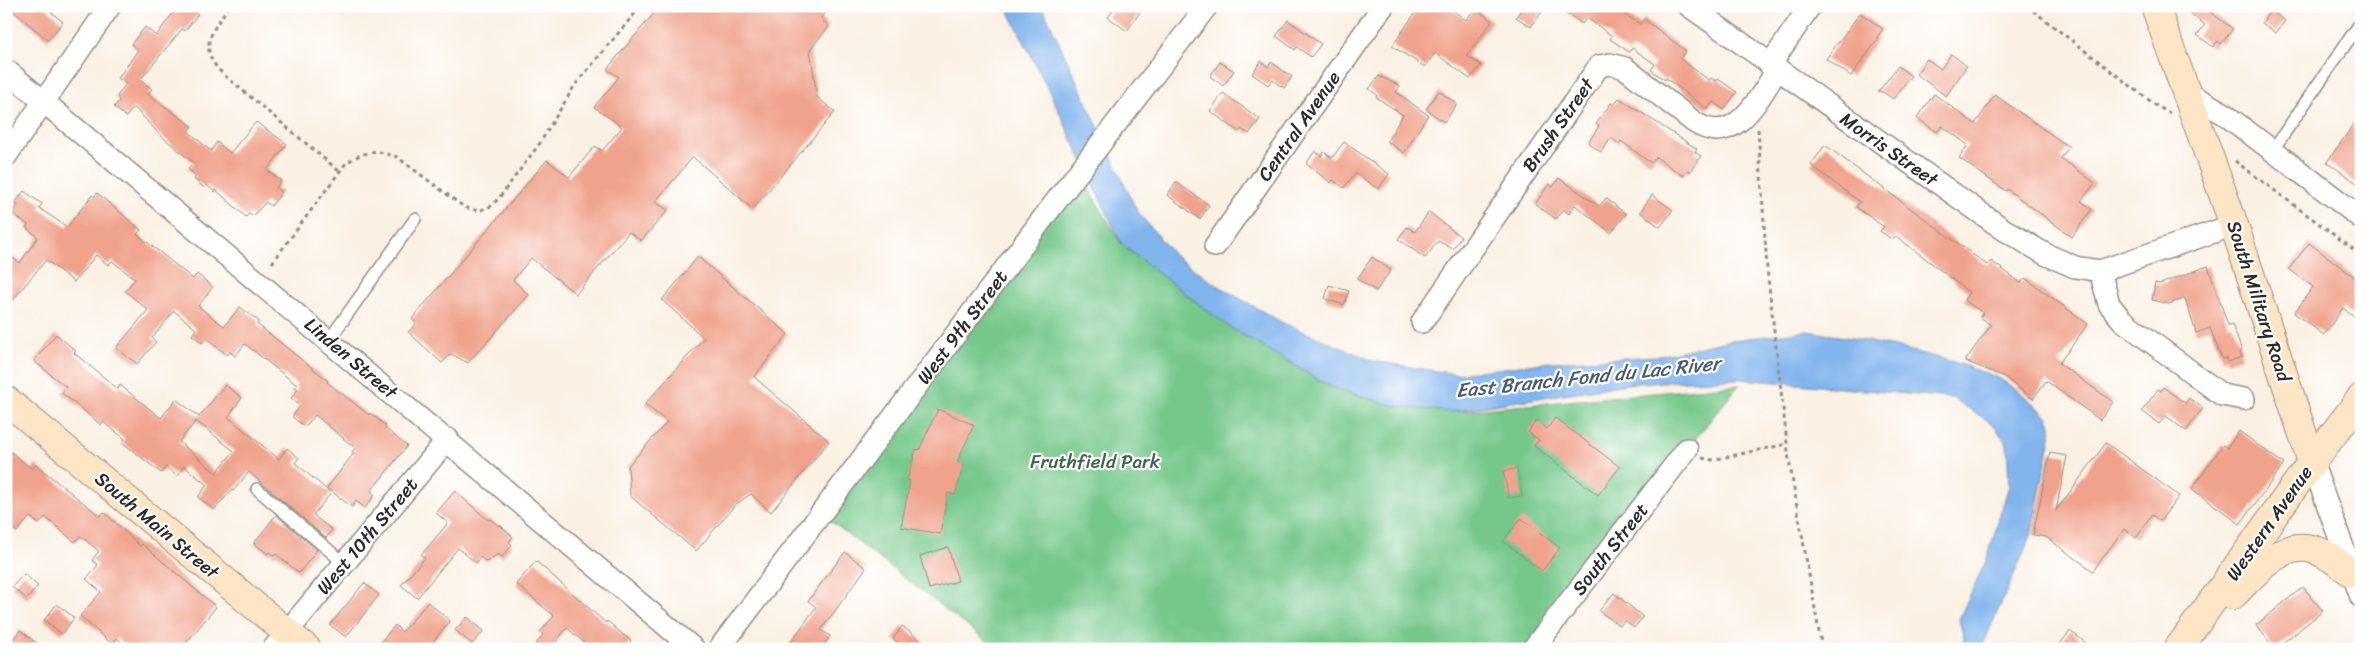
<svg xmlns="http://www.w3.org/2000/svg" width="2367" height="655" viewBox="0 0 2367 655" font-family="Sriracha,sans-serif">
<style>
.green{fill:#74c78a;stroke:#50795a}
.water{fill:#81b3ed;stroke:#566f8c}
.building{fill:#f0a38c;fill-rule:evenodd}
.lines{fill:none;stroke-linecap:round;stroke-linejoin:round}
.lane-casing{stroke:#928e87;stroke-width:14}
.street-casing{stroke:#928e87;stroke-width:24}
.secondary-casing{stroke:#928e87;stroke-width:30}
.path{stroke:#928e87;stroke-width:3;stroke-dasharray:4 4;stroke-linecap:butt}
.lane{stroke:#fff;stroke-width:11}
.street{stroke:#fff;stroke-width:21}
.secondary{stroke:#fde5c5;stroke-width:28}
.labels{text-anchor:middle;dominant-baseline:central;stroke-width:4.5;stroke-linejoin:round;paint-order:stroke}
.street-label{font-size:19px;fill:#2b2b2b;stroke:#fff}
.park-label{font-size:19px;fill:#45624c;stroke:#fff}
.water-label{font-size:20px;font-style:italic;fill:#495b6f;stroke:#fff}
</style>
<rect width="100%" height="100%" fill="#fff"/>
<filter id="ink" filterUnits="userSpaceOnUse"><feTurbulence type="fractalNoise" baseFrequency=".02" numOctaves="2"/><feDisplacementMap in="SourceGraphic" scale="10" xChannelSelector="R" yChannelSelector="G"/><feConvolveMatrix kernelMatrix="1 2 1 2 8 2 1 2 1" color-interpolation-filters="sRGB"/></filter>
<filter id="wash" filterUnits="userSpaceOnUse"><feTurbulence type="fractalNoise" baseFrequency=".0096" numOctaves="4" result="noise"/><feDisplacementMap in="SourceGraphic" scale="20" xChannelSelector="R" yChannelSelector="G"/><feGaussianBlur stdDeviation="1.12" result="paint"/><feColorMatrix in="noise" values="0 0 0 0 0 0 0 0 0 0 0 0 0 0 0 0 0 1.4 0 .05"/><feComposite in="paint" operator="in"/></filter>
<g filter="url(#wash)">
<rect width="100%" height="100%" fill="#faf0e3"/>
<!-- green -->
<path class="green" d="M1079 172 1122 245 1227 325 1331 388 1395 406 1451 412 1739 385 1687 449 1533 649H997L820 513Z"/>
<!-- water -->
<path class="water" d="M1006 6H1042L1137 211 1175 256 1218 286 1283 323 1373 361 1456 374 1551 362 1658 356 1732 340 1807 331 1857 339 1904 349 1957 363 1997 377 2020 392 2047 416 2051 424V437L2031 536 1981 649H1960L1964 639 1959 619 1988 556 2009 485 2007 444 1993 424 1952 398 1741 379 1634 383 1449 412 1395 406 1331 387 1226 325 1122 245 1055 103Z"/>
<g id="blocks">
<!-- building -->
<g class="building">
<path d="M7 6H44L63 22 48 40Z"/>
<path d="M178 6H188L198 14 185 31 182 29 140 80 152 89 148 94 192 126 188 131 211 151 217 142 230 153 256 122 287 144 267 170 281 181 276 188 282 192 271 206 266 202 253 216 250 213 246 217 216 190 215 192 207 185 204 188 194 179 196 176 188 169 194 163 158 133 134 107 126 117 114 107 119 101 117 96 126 84 118 78 138 50 131 44 145 27 156 36Z"/>
<path d="M660 6H831L821 18 829 27 810 49 817 97 835 112 753 209 693 157 655 202 668 210 641 241 629 232 576 294 531 258 513 280 529 295 468 363 451 354 442 363 408 332 416 324 412 319 547 160 569 177 595 146 602 151 622 127 594 107 619 77 607 69Z"/>
<path d="M1116 6H1144L1127 31 1108 17Z"/>
<path d="M1420 6H1447L1466 20 1475 8 1492 21 1467 56 1481 65 1470 79 1435 53 1425 67 1392 46Z"/>
<path d="M1524 6H1546L1531 27 1516 17Z"/>
<path d="M1558 6H1611L1640 24 1644 19 1686 51 1680 59 1709 80 1711 78 1716 81 1718 79 1737 92 1724 110 1713 102 1707 109 1666 78 1665 80 1651 70 1655 64 1632 48 1629 52 1610 39 1612 36 1587 18 1582 24Z"/>
<path d="M2185 6H2202L2233 29 2221 44 2218 41 2213 47 2197 35 2205 25 2184 8Z"/>
<path d="M2271 10 2285 21 2276 33 2262 23Z"/>
<path d="M1860 13 1883 29 1877 37 1879 38 1851 76 1826 59Z"/>
<path d="M1288 20 1321 44 1311 57 1297 47 1295 50 1276 36Z"/>
<path d="M1951 54 1967 66 1946 96 1916 74 1927 59 1941 69Z"/>
<path d="M1261 61 1268 67 1271 62 1292 77 1284 88 1272 80 1268 85 1252 74Z"/>
<path d="M1220 62 1234 71 1223 86 1210 76Z"/>
<path d="M1898 66 1911 76 1893 99 1883 92H1878Z"/>
<path d="M1379 76 1400 86 1396 92 1428 115 1404 153 1387 141 1403 115 1376 97 1377 95 1369 89Z"/>
<path d="M1439 91 1457 104 1444 122 1426 109Z"/>
<path d="M1223 93 1260 119 1249 134 1241 129 1239 132 1210 111Z"/>
<path d="M1934 94 1975 124 1995 95 2069 147 2061 158 2095 183 2081 201 2092 209 2072 237 2007 189 2006 191 1959 158 1968 145 1942 126 1937 132 1917 118Z"/>
<path d="M1619 98 1697 149 1695 152 1701 156 1690 172 1688 170 1683 176 1656 157 1651 163 1621 141 1619 144 1611 138 1601 152 1588 143 1599 126 1596 124 1611 103 1614 105Z"/>
<path d="M2361 114V186L2327 162Z"/>
<path d="M1344 142 1389 174 1378 189 1355 173 1344 188 1333 180 1331 183 1306 164 1315 151 1321 156 1324 152 1332 158Z"/>
<path d="M1825 145 1987 265 1991 261 2021 283 2025 278 2088 324 2059 363 2113 402 2100 420 2046 381 2033 399 2003 376 1965 361 1991 325 1980 317 1983 313 1964 300 1969 292 1896 236 1893 240 1880 231 1884 227 1856 207 1860 202 1811 165Z"/>
<path d="M1559 178 1599 206 1606 198 1626 214 1611 233 1575 205 1569 214 1563 209 1556 219 1535 204 1549 184 1553 187Z"/>
<path d="M1176 182 1209 205 1200 219 1167 195Z"/>
<path d="M24 191 42 204 39 208 67 227 92 195 94 197 97 193 141 230 137 234 193 279 197 274 213 287 198 306 224 326 240 307 259 321 257 324 321 375 328 381 327 382 369 415 370 413 386 426 385 428 407 446 371 491 375 495 365 508 356 501 352 507 327 488 354 453 352 452 355 448 315 415 305 427 292 417 300 406 291 398 298 389 295 387 297 385 245 344 235 356 230 352 227 355 206 338 202 343 192 335 196 329 174 311 152 338 156 342 137 364 116 348 148 310 125 291 135 279 112 261 108 265 96 255 74 282 46 260 6 308V252L20 263 38 237 26 228 28 225 13 214 18 205 15 203Z"/>
<path d="M1652 195 1673 210 1660 227 1640 212Z"/>
<path d="M1429 212 1461 237 1453 249 1438 241 1425 258 1398 239 1407 227 1415 232Z"/>
<path d="M2309 243 2361 282V321L2343 308 2324 335 2294 313 2313 287 2289 269Z"/>
<path d="M698 257 788 334 754 377 829 441 771 512 751 494 736 504 696 551 630 496 628 466 667 422 645 404 704 338 662 300Z"/>
<path d="M1372 257 1391 270 1376 291 1357 279Z"/>
<path d="M2208 266 2228 325 2232 324 2242 351 2240 352 2242 357 2227 362 2226 358 2222 359 2210 328 2196 333 2185 298 2169 304 2152 300 2155 283 2160 284Z"/>
<path d="M1329 285 1349 291 1344 305 1325 299Z"/>
<path d="M56 334 76 351 74 353 118 389 120 385 161 418 176 399 199 417 225 385 242 398 228 417 279 459 287 448 299 458 295 463 331 493 313 515 332 530 326 538 249 472 233 491 232 490 214 510 198 497 207 485 184 466 177 476 166 467 161 473 122 442 125 439 103 422 101 425 62 393 66 387 34 361ZM196 421 234 451 216 473 179 442Z"/>
<path d="M2163 387 2185 403 2189 398 2203 408 2186 431 2166 416 2159 424 2142 411 2158 389 2161 391Z"/>
<path d="M938 409 974 425 957 462 964 464 955 495 948 493 940 534 901 527 910 481 907 480 916 449 919 450Z"/>
<path d="M1555 418 1620 467 1598 495 1534 446 1539 440 1528 432 1537 420 1547 429Z"/>
<path d="M2239 431 2284 464 2240 524 2192 489 2223 445 2227 448Z"/>
<path d="M2106 443 2179 496 2160 521 2152 515 2136 538 2124 529 2093 571 2046 537 2033 535 2050 453 2067 456 2056 511Z"/>
<path d="M6 448 32 469 36 465 100 516 104 512 140 546 142 544 216 607 181 649H129L117 638 112 644 80 616 101 592 86 579 98 565 92 560 99 551 80 536 75 542 45 517 39 524 30 517 17 532 6 523Z"/>
<path d="M1517 468 1522 496 1509 498 1503 471Z"/>
<path d="M455 491 488 520 490 519 499 526 500 525 513 537 509 542 512 545 502 557 498 554 486 562 481 557 476 563 458 548 417 598 401 585 425 558 421 555 448 523 436 513Z"/>
<path d="M276 515 317 550 299 573 276 554 274 556 269 552 268 554 254 543Z"/>
<path d="M1521 518 1560 548 1542 571 1503 541Z"/>
<path d="M948 547 958 581 929 589 920 556Z"/>
<path d="M845 552 866 568 821 630 830 636 821 649H786L816 607 808 601Z"/>
<path d="M536 561 606 623 607 621 631 641 624 649H592L567 628 550 649H532L543 635 540 632 554 616 516 584Z"/>
<path d="M24 574 38 586 27 599 12 587Z"/>
<path d="M364 583 379 595 346 637 330 625Z"/>
<path d="M2303 587 2323 611 2275 649 2256 625Z"/>
<path d="M1614 593 1643 617 1634 628 1625 620 1620 626 1599 611Z"/>
<path d="M428 602 450 621 427 649H375L395 625 402 632Z"/>
<path d="M57 604 74 618 62 634 44 620Z"/>
<path d="M467 617 484 631 472 644 455 630Z"/>
<path d="M902 626 932 649H907L893 639Z"/>
<path d="M20 630 44 649H6Z"/>
<path d="M2070 631 2094 649H2056Z"/>
</g>
</g>
</g>
<g filter="url(#ink)">
<use href="#blocks" fill-opacity="0" stroke="#928e87" stroke-width="1"/>
<g class="lines">
<defs>
<g id="lane">
<path d="M2272 151 2361 22"/>
<path d="M329 340 415 219"/>
<path d="M257 489 344 563"/>
</g>
<g id="street">
<path d="M1689 6 2003 229 2045 254 2075 267 2100 271 2234 225"/>
<path d="M1770 65 1810 6"/>
<path d="M6 70 694 649"/>
<path d="M2186 92 2223 113 2361 218"/>
<path d="M6 156 110 6"/>
<path d="M1215 246 1383 6"/>
<path d="M2100 271 2109 304 2122 320 2222 395 2244 399"/>
<path d="M1422 322 1599 66 1610 64 1625 68 1694 122C1735 149 1758 99 1777 70"/>
<path d="M2312 462 2361 597"/>
<path d="M273 649 448 439"/>
<path d="M719 649 1047 213 1207 6"/>
<path d="M1533 649 1687 449"/>
</g>
<g id="secondary">
<path d="M2155 6 2234 225 2312 462"/>
<path d="M6 400 307 649"/>
<path d="M2233 595C2254 575 2279 541 2312 549 2326 552 2340 565 2352 573"/>
<path d="M2178 649 2312 462 2361 398"/>
</g>
</defs>
<!-- lane casing -->
<use href="#lane" class="lane-casing"/>
<!-- street casing -->
<use href="#street" class="street-casing"/>
<!-- secondary casing -->
<use href="#secondary" class="secondary-casing"/>
<!-- path -->
<g class="path">
<path d="M229 6C211 32 197 49 223 74L339 171"/>
<path d="M2027 6 2158 107 2170 113"/>
<path d="M1758 129 1767 269 1789 460 1822 649"/>
<path d="M2235 161 2361 255"/>
<path d="M272 263 346 163 360 155 376 151 397 157 464 207 479 211 491 206 499 198 540 143 575 85 641 6"/>
<path d="M1702 458 1712 460 1787 444"/>
</g>
<!-- lane -->
<use href="#lane" class="lane"/>
<!-- street -->
<use href="#street" class="street"/>
<!-- secondary -->
<use href="#secondary" class="secondary"/>
</g>
</g>
<g class="labels">
<!-- street labels -->
<g class="street-label">
<text transform="translate(1558 125) rotate(-55)">Brush Street</text>
<text transform="translate(1299 126) rotate(-55)">Central Avenue</text>
<text transform="translate(1889 149) rotate(35)">Morris Street</text>
<text transform="translate(2259 301) rotate(72)">South Military Road</text>
<text transform="translate(962 327) rotate(-53)">West 9th Street</text>
<text transform="translate(351 358) rotate(40)">Linden Street</text>
<text transform="translate(2269 523) rotate(-55)">Western Avenue</text>
<text transform="translate(157 525) rotate(40)">South Main Street</text>
<text transform="translate(367 536) rotate(-50)">West 10th Street</text>
<text transform="translate(1610 549) rotate(-52)">South Street</text>
</g>
<!-- park labels -->
<g class="park-label">
<text x="1095" y="461">Fruthfield Park</text>
</g>
<!-- water labels -->
<g class="water-label">
<text transform="translate(1588 377) rotate(-6)">East Branch Fond du Lac River</text>
</g>
</g>
<!-- margin -->
<rect width="2367" height="655" fill="none" stroke="#fff" stroke-width="25"/>
</svg>
